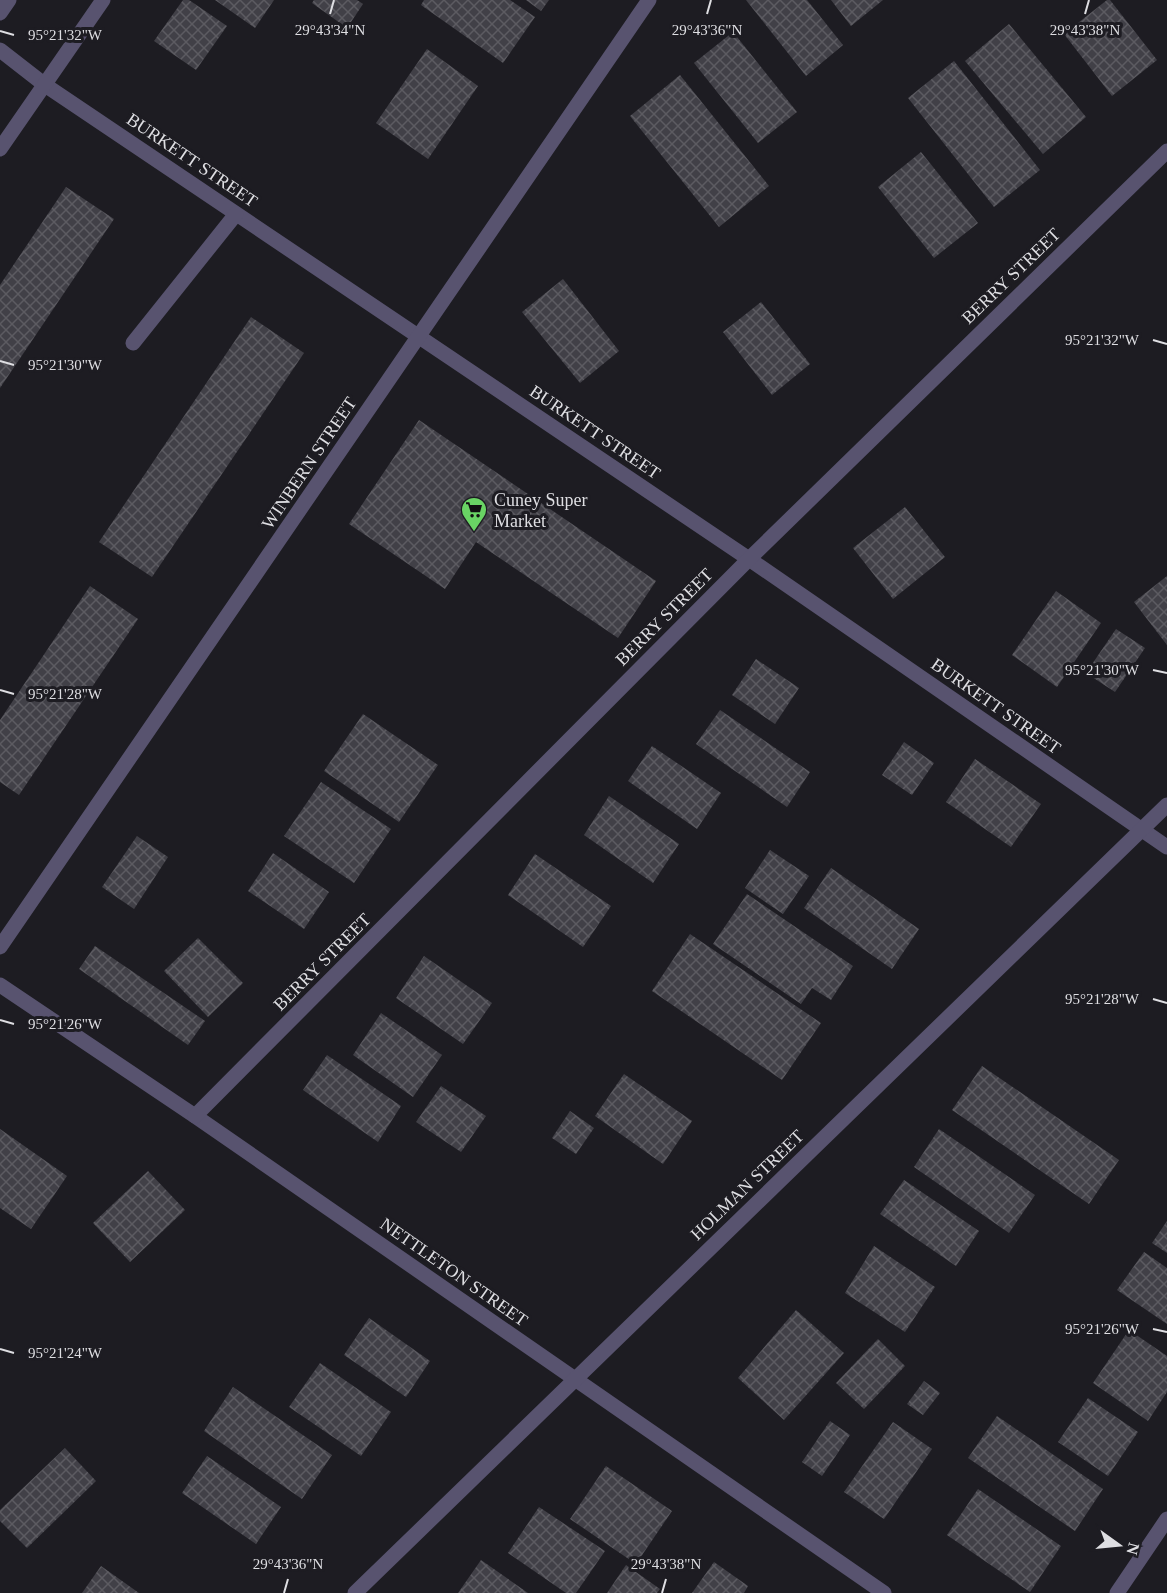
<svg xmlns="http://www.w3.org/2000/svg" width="1167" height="1593" viewBox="0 0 1167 1593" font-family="'Times New Roman',serif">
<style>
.building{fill:url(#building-cross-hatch)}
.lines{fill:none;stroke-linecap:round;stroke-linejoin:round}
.minor{stroke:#58536f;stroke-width:15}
.ticks{fill:none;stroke:#dedee2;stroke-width:2}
.labels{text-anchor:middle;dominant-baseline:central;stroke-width:6;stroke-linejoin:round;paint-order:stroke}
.street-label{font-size:18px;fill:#dedee2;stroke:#1d1c22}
.poi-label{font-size:18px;fill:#dedee2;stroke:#1d1c22;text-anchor:start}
.ticks-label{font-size:15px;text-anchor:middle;fill:#dedee2;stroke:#1d1c22;stroke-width:6;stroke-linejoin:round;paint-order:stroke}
</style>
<defs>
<pattern id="building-cross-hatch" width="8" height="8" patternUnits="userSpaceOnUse" patternTransform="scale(1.5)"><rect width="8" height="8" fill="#414047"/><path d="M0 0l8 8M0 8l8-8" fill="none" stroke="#5c5b61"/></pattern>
</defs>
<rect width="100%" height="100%" fill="#1d1c22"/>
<!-- building -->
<g class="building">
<path d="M183 0H189L227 26 196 70 154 41Z"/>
<path d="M215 0H274L255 28Z"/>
<path d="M314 0H357L363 4 347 28 312 3Z"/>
<path d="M424 0H510L535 17 503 63 421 5Z"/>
<path d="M526 0H549L541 11Z"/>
<path d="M746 0H807L843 45 806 76Z"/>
<path d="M831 0H883L851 26Z"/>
<path d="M1107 0H1110L1157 60 1112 96 1064 34Z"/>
<path d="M1009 24 1086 117 1043 154 965 61Z"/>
<path d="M733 32 797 112 758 143 694 63Z"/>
<path d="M427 49 478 86 428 159 376 123Z"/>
<path d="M954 61 1040 170 994 207 908 98Z"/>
<path d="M680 75 769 186 719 227 630 116Z"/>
<path d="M921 152 978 223 934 258 878 187Z"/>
<path d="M66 187 114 219 0 388V285Z"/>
<path d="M563 279 619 351 580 383 522 312Z"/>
<path d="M761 302 810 364 772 395 723 332Z"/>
<path d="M251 317 304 353 152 577 99 542Z"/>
<path d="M419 420 656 581 618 638 476 542 445 589 349 524Z"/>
<path d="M905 507 945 557 893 599 853 548Z"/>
<path d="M1167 576V645L1134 602Z"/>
<path d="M90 586 138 619 19 795 0 782V720Z"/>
<path d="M1056 591 1101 623 1057 687 1012 655Z"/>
<path d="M1116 629 1145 648 1115 692 1086 673Z"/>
<path d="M756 659 799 688 775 724 732 695Z"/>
<path d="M720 710 810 772 787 807 696 744Z"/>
<path d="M363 714 438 765 399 822 324 771Z"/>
<path d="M904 742 934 763 912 795 882 775Z"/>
<path d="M652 746 721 793 697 829 628 781Z"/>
<path d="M975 759 1041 804 1011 847 946 802Z"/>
<path d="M321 782 391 829 354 883 284 836Z"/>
<path d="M609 796 679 844 653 883 584 835Z"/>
<path d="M137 836 168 857 134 909 102 887Z"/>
<path d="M770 850 809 876 783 914 745 888Z"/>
<path d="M273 853 329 892 304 929 248 891Z"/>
<path d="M535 854 611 906 583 947 508 895Z"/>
<path d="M831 868 919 929 892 969 804 908Z"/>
<path d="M747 894 853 966 831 1000 812 988 801 1004 713 944Z"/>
<path d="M690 934 821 1023 782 1080 652 991Z"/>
<path d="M198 938 243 983 208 1017 164 971Z"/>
<path d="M95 946 205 1021 188 1045 79 969Z"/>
<path d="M424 956 492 1003 463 1044 396 998Z"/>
<path d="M381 1013 442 1055 413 1097 353 1055Z"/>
<path d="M327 1055 401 1106 378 1142 303 1090Z"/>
<path d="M982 1066 1119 1160 1089 1204 952 1110Z"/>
<path d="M624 1074 692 1121 663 1164 595 1116Z"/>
<path d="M441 1086 486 1116 461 1152 416 1122Z"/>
<path d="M570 1111 594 1128 576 1154 552 1138Z"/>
<path d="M0 1129 67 1176 31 1229 0 1208Z"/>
<path d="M939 1129 1035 1195 1009 1233 914 1167Z"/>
<path d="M148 1171 185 1210 130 1262 93 1223Z"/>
<path d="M904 1180 979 1231 956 1266 880 1214Z"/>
<path d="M1167 1221V1253L1152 1243Z"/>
<path d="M874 1246 935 1287 905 1332 845 1293Z"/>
<path d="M1144 1252 1167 1268V1324L1117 1290Z"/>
<path d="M796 1310 844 1353 784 1420 738 1378Z"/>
<path d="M369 1318 430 1361 406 1397 344 1355Z"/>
<path d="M1129 1330 1167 1356V1392L1148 1421 1093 1383Z"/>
<path d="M878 1339 905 1366 864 1409 836 1383Z"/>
<path d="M320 1363 391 1412 361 1456 289 1407Z"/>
<path d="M924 1381 940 1393 923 1415 907 1404Z"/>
<path d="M233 1387 332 1455 302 1499 204 1431Z"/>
<path d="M1088 1398 1138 1432 1108 1476 1058 1442Z"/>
<path d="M997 1416 1103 1489 1075 1531 968 1458Z"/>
<path d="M830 1421 850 1435 822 1476 802 1462Z"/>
<path d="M893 1422 932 1449 884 1519 844 1492Z"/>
<path d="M65 1448 96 1481 27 1548 0 1521V1510Z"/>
<path d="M207 1456 281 1507 256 1544 182 1493Z"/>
<path d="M606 1466 672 1511 636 1564 570 1519Z"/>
<path d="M978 1489 1061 1546 1030 1592 947 1535Z"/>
<path d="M539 1507 605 1551 576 1593H566L508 1553Z"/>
<path d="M481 1560 528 1593H458Z"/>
<path d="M714 1562 748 1586 744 1593H692Z"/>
<path d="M626 1565 660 1589 657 1593H607Z"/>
<path d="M101 1566 139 1593H82Z"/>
</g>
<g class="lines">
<!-- minor -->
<g class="minor">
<path d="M0 13 9 0"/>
<path d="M0 50 45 85 749 559 1167 847"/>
<path d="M0 149 103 0"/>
<path d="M133 343 236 214"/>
<path d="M0 947 649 0"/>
<path d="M0 985 195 1116 884 1593"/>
<path d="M195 1116 749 559 1167 151"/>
<path d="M355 1593 1167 805"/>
<path d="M1117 1593 1167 1519"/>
</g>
</g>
<!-- ticks -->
<path class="ticks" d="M330 14 334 0M707 14 711 0M1085 14 1089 0M0 31 14 35M1153 340 1167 344M0 361 14 365M1153 670 1167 673M0 690 14 694M1153 999 1167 1003M0 1020 14 1024M1153 1329 1167 1332M0 1349 14 1353M284 1593 288 1579M662 1593 666 1579"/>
<!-- icons -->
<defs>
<symbol id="supermarket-pin" viewBox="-11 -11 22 30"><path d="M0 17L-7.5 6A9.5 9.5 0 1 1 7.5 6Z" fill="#69d464" stroke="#1d1c22"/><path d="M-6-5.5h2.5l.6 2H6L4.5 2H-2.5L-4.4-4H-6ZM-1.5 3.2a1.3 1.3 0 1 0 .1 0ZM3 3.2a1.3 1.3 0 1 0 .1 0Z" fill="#111"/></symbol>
</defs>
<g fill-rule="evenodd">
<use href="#supermarket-pin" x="459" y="495" width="30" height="40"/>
</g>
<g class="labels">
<!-- street labels -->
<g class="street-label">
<text transform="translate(192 160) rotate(34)">BURKETT STREET</text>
<text transform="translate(1011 276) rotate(-44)">BERRY STREET</text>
<text transform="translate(595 432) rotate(34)">BURKETT STREET</text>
<text transform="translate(309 463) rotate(-56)">WINBERN STREET</text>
<text transform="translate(664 617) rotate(-45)">BERRY STREET</text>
<text transform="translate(996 706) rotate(35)">BURKETT STREET</text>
<text transform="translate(322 962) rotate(-45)">BERRY STREET</text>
<text transform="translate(747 1185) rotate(-44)">HOLMAN STREET</text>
<text transform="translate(454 1272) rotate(35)">NETTLETON STREET</text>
</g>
<!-- poi labels -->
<g class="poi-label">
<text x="494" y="500">Cuney Super<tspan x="494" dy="21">Market</tspan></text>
</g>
</g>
<g class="ticks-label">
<text x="330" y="35">29°43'34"N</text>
<text x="707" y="35">29°43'36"N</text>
<text x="1085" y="35">29°43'38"N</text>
<text x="65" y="40">95°21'32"W</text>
<text x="1102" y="345">95°21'32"W</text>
<text x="65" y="370">95°21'30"W</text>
<text x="1102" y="675">95°21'30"W</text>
<text x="65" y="699">95°21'28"W</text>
<text x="1102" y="1004">95°21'28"W</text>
<text x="65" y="1029">95°21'26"W</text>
<text x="1102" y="1334">95°21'26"W</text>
<text x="65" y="1358">95°21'24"W</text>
<text x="288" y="1569">29°43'36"N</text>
<text x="666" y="1569">29°43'38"N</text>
</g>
<!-- north arrow -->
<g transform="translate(1119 1545) rotate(105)" stroke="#1d1c22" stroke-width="4.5" paint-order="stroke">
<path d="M0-4.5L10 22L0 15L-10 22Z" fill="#dedee2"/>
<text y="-9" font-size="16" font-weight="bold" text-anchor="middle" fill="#dedee2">N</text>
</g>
</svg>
